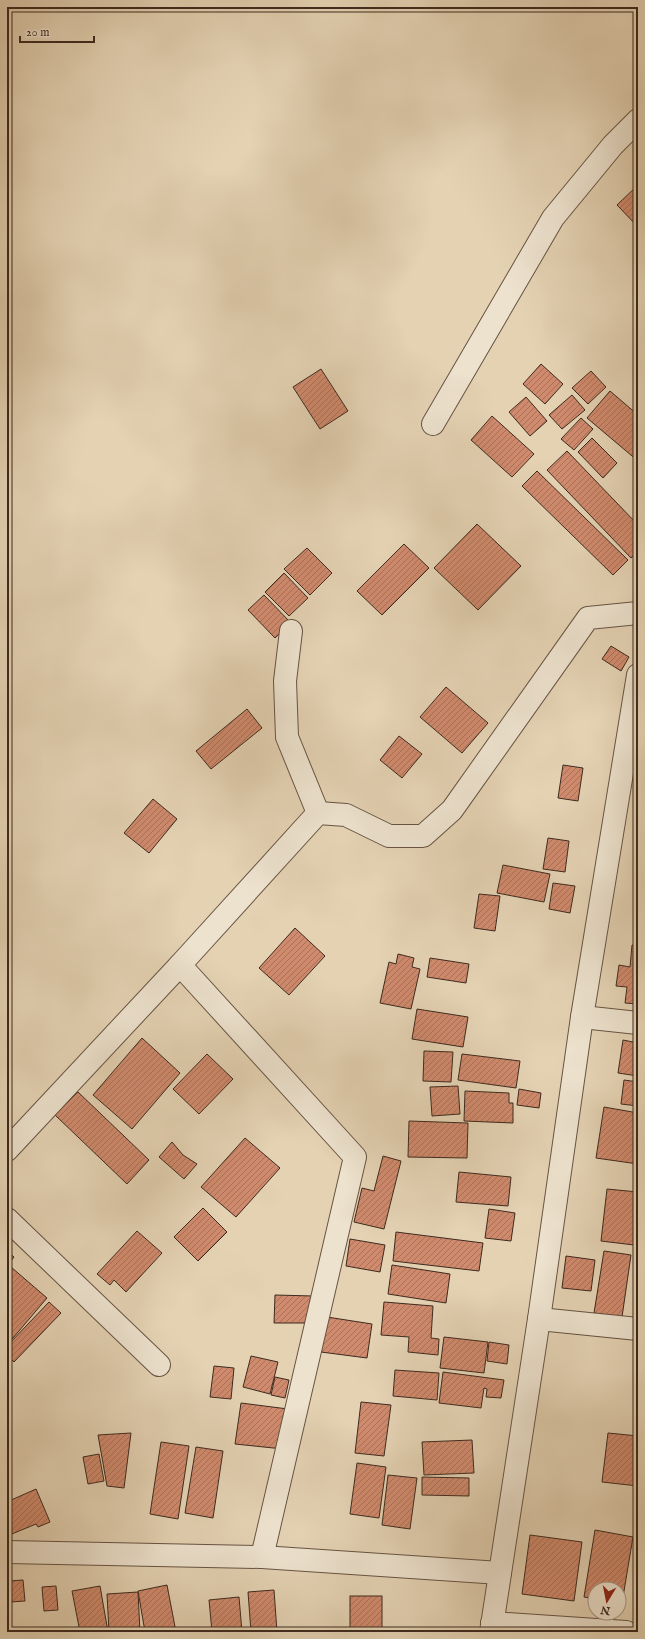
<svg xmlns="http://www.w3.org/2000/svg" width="645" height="1639" viewBox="0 0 645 1639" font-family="'IM FELL English',serif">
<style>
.building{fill:url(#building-hatch);stroke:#3d2a1e}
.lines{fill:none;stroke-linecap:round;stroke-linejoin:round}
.minor-casing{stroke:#675443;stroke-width:24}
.minor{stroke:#ede2ce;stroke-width:22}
</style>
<defs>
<pattern id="building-hatch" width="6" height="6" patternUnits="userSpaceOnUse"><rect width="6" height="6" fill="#d08a6d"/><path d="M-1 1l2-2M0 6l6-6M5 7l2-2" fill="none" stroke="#aa7159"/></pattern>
</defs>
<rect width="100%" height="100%" fill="#e4d2b3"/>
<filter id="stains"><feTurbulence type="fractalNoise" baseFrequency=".005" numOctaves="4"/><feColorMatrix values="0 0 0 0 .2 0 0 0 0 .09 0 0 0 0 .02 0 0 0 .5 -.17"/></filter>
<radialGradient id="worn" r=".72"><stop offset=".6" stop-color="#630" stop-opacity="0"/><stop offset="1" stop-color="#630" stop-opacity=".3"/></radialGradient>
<!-- building -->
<g class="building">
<path d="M638 185V227L617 205Z"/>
<path d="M541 364 563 384 545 404 523 384Z"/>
<path d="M321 369 348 411 320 429 293 387Z"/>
<path d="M591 371 606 387 588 404 572 388Z"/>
<path d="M610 391 638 415V461L587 418Z"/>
<path d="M572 395 585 410 562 429 549 415Z"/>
<path d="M526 397 547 421 530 436 509 412Z"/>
<path d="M492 416 534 454 512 477 471 440Z"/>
<path d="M581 418 593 429 574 450 561 439Z"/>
<path d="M592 438 617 463 603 478 578 452Z"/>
<path d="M567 451 638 525V552L631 558 547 470Z"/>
<path d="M537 471 628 560 613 575 522 486Z"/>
<path d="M477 524 521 566 478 610 434 568Z"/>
<path d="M404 544 429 568 382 615 357 591Z"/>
<path d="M307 548 332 573 310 595 284 569Z"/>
<path d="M284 573 308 598 289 616 265 592Z"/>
<path d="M264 595 291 623 275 638 248 610Z"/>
<path d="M611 646 629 657 621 671 602 659Z"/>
<path d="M446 687 488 723 462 753 420 717Z"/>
<path d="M247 709 262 728 211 769 196 751Z"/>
<path d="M399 736 422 754 402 778 380 760Z"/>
<path d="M563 765 583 768 578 801 558 798Z"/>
<path d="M153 799 177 819 149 853 124 833Z"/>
<path d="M548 838 569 841 565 872 543 869Z"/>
<path d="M503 865 550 874 544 902 497 893Z"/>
<path d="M553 883 575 886 570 913 549 909Z"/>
<path d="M479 894 500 896 495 931 474 928Z"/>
<path d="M636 911H638V939H635Z"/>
<path d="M295 928 325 956 289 995 259 968Z"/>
<path d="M632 945 638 946V1004L625 1003 627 987 616 986 619 965 630 967Z"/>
<path d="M398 954 414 958 412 967 420 969 411 1009 380 1003 389 962 396 964Z"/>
<path d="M430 958 469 964 466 983 427 977Z"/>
<path d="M417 1009 468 1017 463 1047 412 1039Z"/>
<path d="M142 1038 180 1073 132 1129 93 1095Z"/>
<path d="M623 1040 638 1043V1076L618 1073Z"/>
<path d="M424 1051 453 1052 451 1082 423 1081Z"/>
<path d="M207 1054 233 1079 199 1114 173 1089Z"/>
<path d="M462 1054 520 1061 516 1088 458 1080Z"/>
<path d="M624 1080 638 1082V1106L621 1104Z"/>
<path d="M458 1086 460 1114 432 1116 430 1087Z"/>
<path d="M519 1089 541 1093 539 1108 517 1105Z"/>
<path d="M465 1091 509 1093V1103H513V1123L464 1121Z"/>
<path d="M78 1092 149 1160 127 1184 55 1115Z"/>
<path d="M604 1107 638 1113V1164L596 1158Z"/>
<path d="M409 1121 468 1123 467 1158 408 1157Z"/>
<path d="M245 1138 280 1168 236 1217 201 1187Z"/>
<path d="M172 1142 183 1155 197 1164 184 1179 159 1157Z"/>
<path d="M383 1156 401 1161 384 1229 354 1222 362 1188 374 1191Z"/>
<path d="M459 1172 511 1177 508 1206 456 1202Z"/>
<path d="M607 1189 638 1192V1208L634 1245 601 1241Z"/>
<path d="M203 1208 227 1232 198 1261 174 1237Z"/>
<path d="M489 1209 515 1213 511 1241 485 1238Z"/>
<path d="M638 1227V1256H634Z"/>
<path d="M137 1231 162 1253 126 1292 114 1280 110 1285 97 1274Z"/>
<path d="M396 1232 483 1243 479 1271 393 1261Z"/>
<path d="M350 1239 385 1245 380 1272 346 1266Z"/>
<path d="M7 1251 14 1257 7 1266Z"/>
<path d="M604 1251 631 1255 622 1317 594 1313Z"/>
<path d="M566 1256 595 1260 591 1291 562 1288Z"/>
<path d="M392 1265 450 1274 446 1303 388 1294Z"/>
<path d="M11 1267 47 1298 7 1345V1272Z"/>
<path d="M275 1295 313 1296 312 1323H274Z"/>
<path d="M49 1302 61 1313 14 1362 7 1355V1346Z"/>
<path d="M384 1302 433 1306 431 1338 439 1339 438 1355 408 1352 409 1337 381 1335Z"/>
<path d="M327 1317 372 1324 367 1358 321 1352Z"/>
<path d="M444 1337 488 1342 484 1373 440 1368Z"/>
<path d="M489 1342 509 1345 507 1364 487 1361Z"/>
<path d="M251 1356 278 1362 270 1394 243 1387Z"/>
<path d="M214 1366 234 1368 231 1399 210 1397Z"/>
<path d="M395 1370 439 1373 437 1400 393 1396Z"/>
<path d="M443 1372 504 1380 501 1398 486 1397 487 1389 484 1388 481 1408 439 1403Z"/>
<path d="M275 1377 289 1380 285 1398 271 1395Z"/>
<path d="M361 1402 391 1405 384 1456 355 1453Z"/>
<path d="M241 1403 288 1409 283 1449 235 1444Z"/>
<path d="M131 1433 124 1488 107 1486 98 1435Z"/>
<path d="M608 1433 638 1436V1486L602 1482Z"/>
<path d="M472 1440 474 1473 424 1475 422 1442Z"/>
<path d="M161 1442 189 1446 178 1519 150 1514Z"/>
<path d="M196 1447 223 1451 213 1518 185 1513Z"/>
<path d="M99 1454 104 1481 88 1484 83 1457Z"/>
<path d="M357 1463 386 1467 379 1518 350 1514Z"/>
<path d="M388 1475 417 1478 410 1529 382 1525Z"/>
<path d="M422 1477 469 1478V1496L422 1495Z"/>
<path d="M36 1489 50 1522 38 1527 36 1524 7 1536V1507L11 1506 9 1501Z"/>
<path d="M595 1530 633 1537 622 1603H619V1589H595V1599L584 1597Z"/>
<path d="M530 1535 582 1542 574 1601 522 1594Z"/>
<path d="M23 1580 25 1601 10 1602 9 1581Z"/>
<path d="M167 1585 176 1632H145L138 1591Z"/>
<path d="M56 1586 58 1610 44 1611 42 1587Z"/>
<path d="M100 1586 108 1632H80L72 1591Z"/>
<path d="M274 1590 277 1632H251L248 1592Z"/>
<path d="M138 1592 140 1632H109L107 1594Z"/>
<rect x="350" y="1596" width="32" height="36"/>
<path d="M239 1597 242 1632H212L209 1600Z"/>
</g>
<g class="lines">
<defs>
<g id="minor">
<path d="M433 424 553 218 613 145 638 120"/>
<path d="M291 631 285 681 287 737 318 813"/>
<path d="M582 1017 638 1023"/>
<path d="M7 1150 180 965"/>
<path d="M7 1219 159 1365"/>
<path d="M539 1319 638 1329"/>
<path d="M7 1552 262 1557 500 1573"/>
<path d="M262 1557 355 1157 180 965 318 813 346 815 389 836H423L452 810 588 618 638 613"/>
<path d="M492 1623 626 1632"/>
<path d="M491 1632 539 1319 582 1017 638 675"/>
</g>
</defs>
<!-- minor casing -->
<use href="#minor" class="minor-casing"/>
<!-- minor -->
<use href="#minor" class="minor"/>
</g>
<!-- margin -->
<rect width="645" height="1639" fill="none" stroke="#e4d2b3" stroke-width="24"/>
<rect x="8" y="8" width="629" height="1623" fill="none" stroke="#3d2a1e" stroke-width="2"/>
<rect x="12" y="12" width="621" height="1615" fill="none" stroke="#3d2a1e"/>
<!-- north arrow -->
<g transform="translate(607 1601) rotate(190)"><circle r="19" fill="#ede2ce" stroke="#a79888"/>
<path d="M0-3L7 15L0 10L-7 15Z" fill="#8f2418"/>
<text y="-6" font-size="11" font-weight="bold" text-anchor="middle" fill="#3d2a1e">N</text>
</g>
<!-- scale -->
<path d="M20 36v6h74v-6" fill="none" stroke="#3d2a1e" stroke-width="2"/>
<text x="26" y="36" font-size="12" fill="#3d2a1e" stroke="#ede2ce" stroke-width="3" paint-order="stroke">20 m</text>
<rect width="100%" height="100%" filter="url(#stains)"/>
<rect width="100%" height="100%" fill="url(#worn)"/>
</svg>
